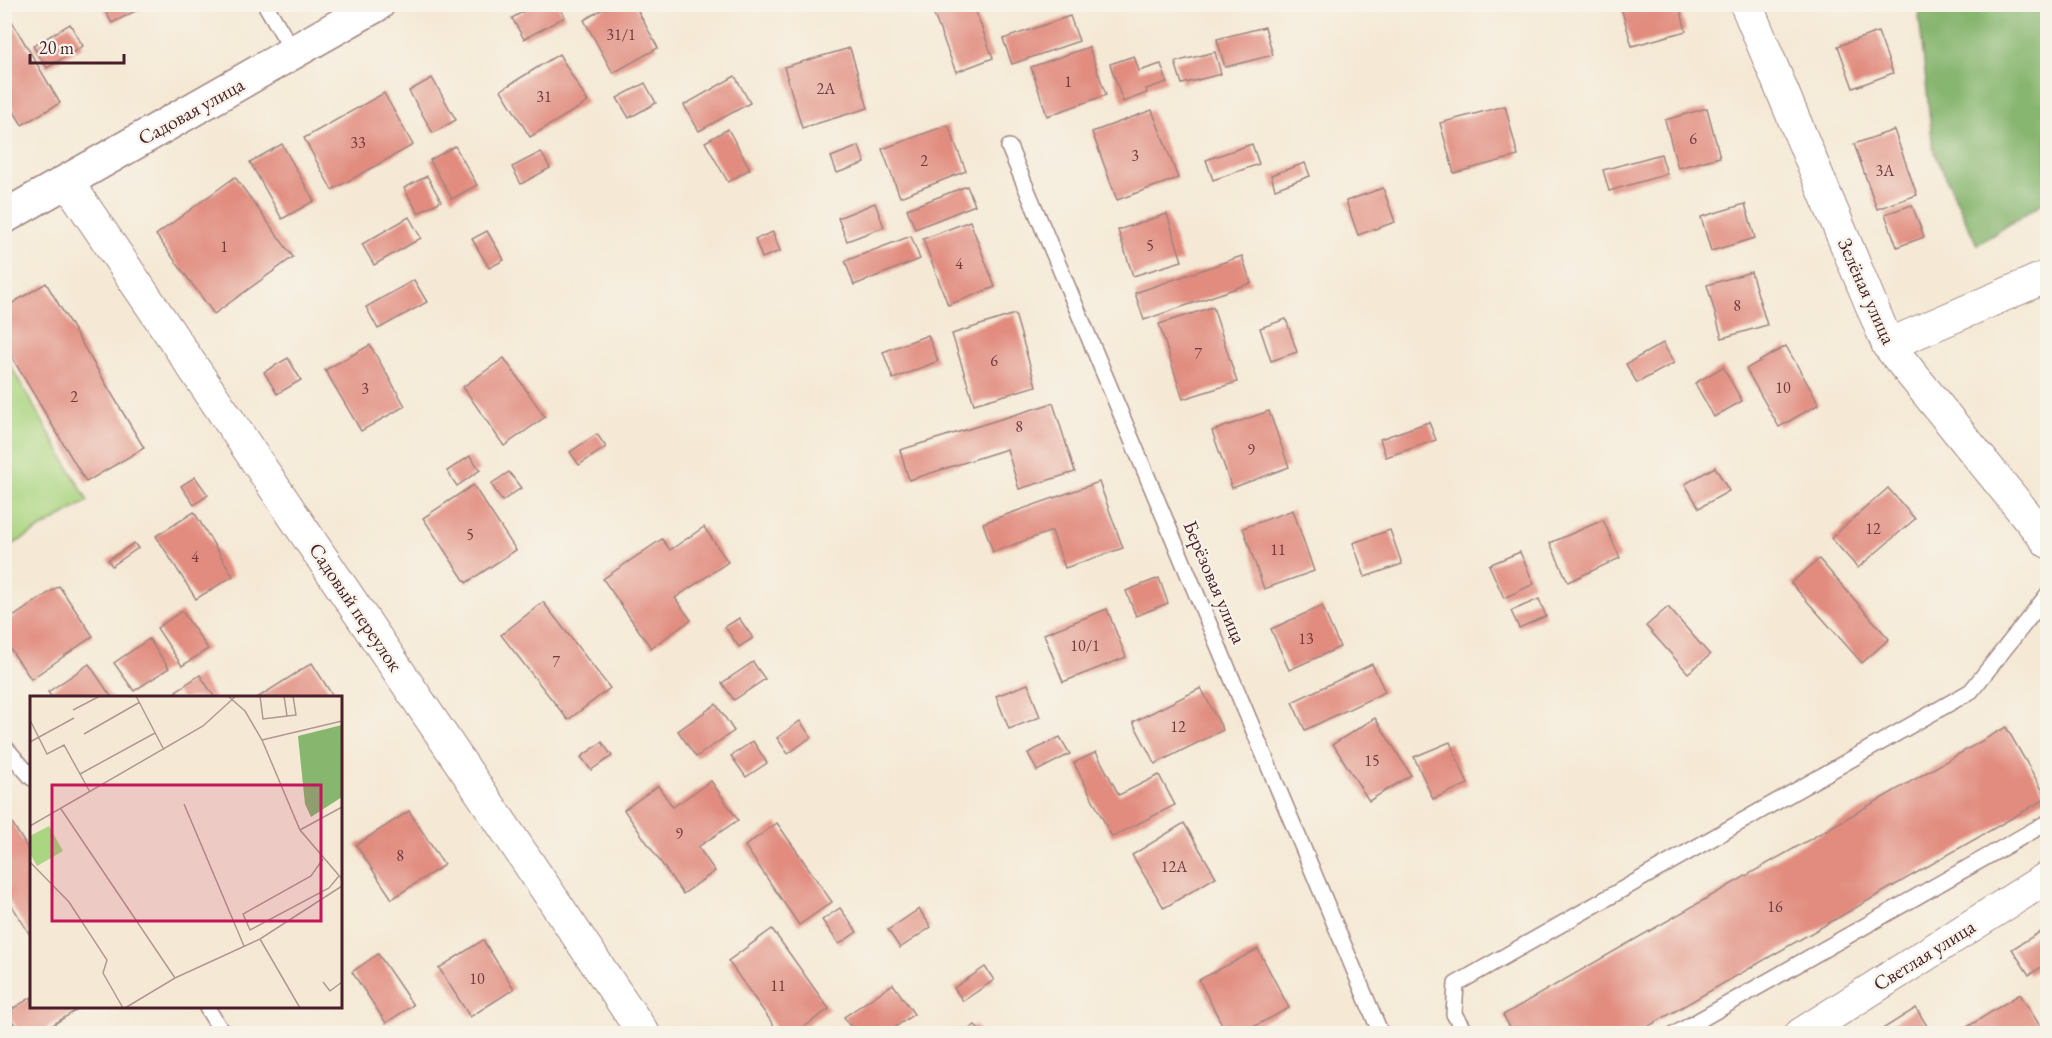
<svg xmlns="http://www.w3.org/2000/svg" width="2052" height="1038" viewBox="0 0 2052 1038" font-family="'EB Garamond',serif">
<style>
.green{fill:#aad581;stroke:#7a7a56;stroke-width:1.5}
.forest{fill:#87b66f;stroke:#686a4d;stroke-width:1.5}
.building{fill:#e18c7f}
.lines{fill:none;stroke-linecap:round;stroke-linejoin:round}
.service-casing{stroke:#a08480;stroke-width:18}
.minor-casing{stroke:#a08480;stroke-width:34}
.tertiary-casing{stroke:#a08480;stroke-width:36}
.service{stroke:#fff;stroke-width:15}
.minor{stroke:#fff;stroke-width:32}
.tertiary{stroke:#fff;stroke-width:33}
.labels{text-anchor:middle;dominant-baseline:central;stroke-width:4.5;stroke-linejoin:round;paint-order:stroke}
.number-label{font-size:16px;fill:#703a40}
.street-label{font-size:20px;fill:#4a1f2b;stroke:#f7f3e8}
.inset-road{fill:none;stroke:#b19891;stroke-width:1.5}
.view{fill:#c2185b;fill-opacity:0.15;stroke:#c2185b;stroke-width:3}
.inset-edge{fill:none;stroke:#4a1f2b;stroke-width:3}
</style>
<rect width="100%" height="100%" fill="#f7f3e8"/>
<filter id="ink" filterUnits="userSpaceOnUse"><feTurbulence type="fractalNoise" baseFrequency=".0167" numOctaves="2"/><feDisplacementMap in="SourceGraphic" scale="12" xChannelSelector="R" yChannelSelector="G"/><feConvolveMatrix kernelMatrix="1 2 1 2 8 2 1 2 1" color-interpolation-filters="sRGB"/></filter>
<filter id="wash" filterUnits="userSpaceOnUse"><feTurbulence type="fractalNoise" baseFrequency=".008" numOctaves="4" result="noise"/><feDisplacementMap in="SourceGraphic" scale="24" xChannelSelector="R" yChannelSelector="G"/><feGaussianBlur stdDeviation="1.35" result="paint"/><feColorMatrix in="noise" values="0 0 0 0 0 0 0 0 0 0 0 0 0 0 0 0 0 1.4 0 .05"/><feComposite in="paint" operator="in"/></filter>
<g filter="url(#wash)">
<rect width="100%" height="100%" fill="#f5e9d5"/>
<!-- green -->
<path class="green" d="M5 356 88 501 5 549H4Z"/>
<!-- forest -->
<path class="forest" d="M1918 5H2047V200L1977 245 1933 149Z"/>
<g id="blocks">
<!-- building -->
<g class="building">
<path d="M536 4H558L565 17 524 39 512 18Z"/>
<path d="M611 4H634L658 48 613 73 584 20Z"/>
<path d="M938 4H973L993 58 956 72 931 7Z"/>
<path d="M1620 4H1679L1686 31 1632 46Z"/>
<path d="M102 5H147L112 23Z"/>
<path d="M4 8 60 103 22 125 4 95Z"/>
<path d="M1070 16 1079 41 1012 64 1003 39Z"/>
<path d="M70 24 83 46 47 68 33 46Z"/>
<path d="M1265 27 1273 55 1225 67 1217 39Z"/>
<path d="M1878 32 1893 73 1853 88 1838 46Z"/>
<path d="M1089 47 1106 95 1047 116 1031 67Z"/>
<path d="M850 48 868 108 802 128 784 67Z"/>
<path d="M1215 52 1221 74 1182 84 1175 62Z"/>
<path d="M559 54 588 102 530 137 501 90Z"/>
<path d="M1134 56 1139 71 1161 64 1167 82 1146 89 1147 93 1123 102 1110 64Z"/>
<path d="M735 76 750 103 699 131 684 105Z"/>
<path d="M432 78 456 120 433 133 409 91Z"/>
<path d="M645 83 656 103 629 118 617 98Z"/>
<path d="M384 93 413 145 332 190 304 138Z"/>
<path d="M1505 106 1518 156 1454 173 1440 123Z"/>
<path d="M1707 108 1720 157 1678 168 1665 120Z"/>
<path d="M1152 110 1178 178 1117 200 1092 132Z"/>
<path d="M948 125 966 171 900 197 882 149Z"/>
<path d="M728 129 750 169 728 182 705 142Z"/>
<path d="M1894 130 1917 195 1877 209 1854 144Z"/>
<path d="M282 144 314 201 282 219 250 162Z"/>
<path d="M1252 144 1259 164 1213 180 1206 160Z"/>
<path d="M455 146 477 185 452 199 430 160Z"/>
<path d="M859 146 865 163 837 173 831 157Z"/>
<path d="M541 152 550 168 521 184 512 167Z"/>
<path d="M1661 154 1667 174 1609 191 1603 170Z"/>
<path d="M1305 163 1310 176 1275 189 1271 175Z"/>
<path d="M427 176 441 201 418 213 404 188Z"/>
<path d="M235 177 293 257 214 314 156 235Z"/>
<path d="M967 186 975 205 915 229 907 209Z"/>
<path d="M1383 188 1395 222 1358 235 1346 201Z"/>
<path d="M875 203 884 227 847 241 838 218Z"/>
<path d="M1745 204 1755 238 1711 251 1701 217Z"/>
<path d="M1912 205 1924 237 1897 247 1885 214Z"/>
<path d="M1167 214 1182 261 1133 276 1118 230Z"/>
<path d="M409 217 421 238 374 265 362 244Z"/>
<path d="M970 221 995 287 948 305 923 239Z"/>
<path d="M487 231 504 260 489 268 472 239Z"/>
<path d="M773 232 780 251 762 258 755 239Z"/>
<path d="M911 236 920 259 854 285 845 261Z"/>
<path d="M1242 256 1251 283 1144 320 1135 293Z"/>
<path d="M1751 272 1767 325 1722 338 1707 285Z"/>
<path d="M414 280 427 302 378 329 366 307Z"/>
<path d="M46 283 144 448 86 482 4 344V308Z"/>
<path d="M1213 307 1237 382 1183 399 1159 324Z"/>
<path d="M1015 314 1036 386 974 404 952 334Z"/>
<path d="M1286 319 1297 352 1271 361 1260 328Z"/>
<path d="M928 335 938 361 893 379 883 352Z"/>
<path d="M1663 343 1674 363 1637 383 1626 364Z"/>
<path d="M370 345 405 406 361 431 325 370Z"/>
<path d="M1786 346 1819 404 1779 427 1746 369Z"/>
<path d="M288 358 301 380 277 394 264 372Z"/>
<path d="M504 358 545 417 504 446 463 387Z"/>
<path d="M1723 367 1742 401 1714 417 1695 383Z"/>
<path d="M1053 403 1075 472 1019 489 1007 449 909 480 900 450Z"/>
<path d="M1269 411 1289 467 1232 488 1212 431Z"/>
<path d="M1429 422 1436 440 1386 457 1380 439Z"/>
<path d="M597 434 606 447 579 465 570 452Z"/>
<path d="M470 456 480 470 457 486 447 471Z"/>
<path d="M1715 467 1729 491 1699 508 1685 484Z"/>
<path d="M509 472 521 488 502 501 491 484Z"/>
<path d="M195 477 208 495 194 505 181 486Z"/>
<path d="M1099 482 1123 548 1065 568 1052 531 993 552 983 523Z"/>
<path d="M473 485 516 550 466 583 423 518Z"/>
<path d="M1888 488 1915 519 1858 568 1831 538Z"/>
<path d="M1293 510 1314 571 1264 589 1243 528Z"/>
<path d="M194 512 233 576 196 599 156 536Z"/>
<path d="M1603 520 1620 558 1568 582 1550 543Z"/>
<path d="M704 527 728 562 675 598 691 620 651 648 603 579 662 539 670 550Z"/>
<path d="M1390 530 1402 564 1365 577 1353 543Z"/>
<path d="M134 543 138 548 112 566 108 560Z"/>
<path d="M1520 552 1534 584 1504 598 1489 565Z"/>
<path d="M1819 559 1889 639 1862 663 1791 583Z"/>
<path d="M1159 578 1168 603 1136 616 1126 591Z"/>
<path d="M59 586 93 636 31 679 4 640V623Z"/>
<path d="M1539 599 1546 616 1519 628 1511 611Z"/>
<path d="M543 602 610 688 568 720 501 635Z"/>
<path d="M1322 606 1340 647 1289 670 1271 629Z"/>
<path d="M1668 607 1710 655 1688 673 1646 626Z"/>
<path d="M1107 609 1126 657 1063 682 1044 634Z"/>
<path d="M182 611 208 649 182 666 157 628Z"/>
<path d="M739 618 753 638 739 647 725 627Z"/>
<path d="M149 639 169 668 134 691 114 663Z"/>
<path d="M753 662 765 679 734 700 722 683Z"/>
<path d="M312 663 334 698H257Z"/>
<path d="M89 664 112 698H52L48 692Z"/>
<path d="M1372 664 1385 692 1305 730 1292 702Z"/>
<path d="M200 675 215 698H181L176 691Z"/>
<path d="M1028 684 1040 717 1009 729 996 696Z"/>
<path d="M1201 688 1223 730 1155 764 1133 722Z"/>
<path d="M716 704 734 731 696 757 678 731Z"/>
<path d="M1375 718 1411 775 1369 801 1333 744Z"/>
<path d="M800 721 811 737 788 754 777 738Z"/>
<path d="M2006 727 2047 798 1635 1034H1514L1503 1015Z"/>
<path d="M1060 737 1070 754 1037 771 1028 753Z"/>
<path d="M753 741 767 763 746 777 731 756Z"/>
<path d="M602 742 612 756 591 770 581 757Z"/>
<path d="M1450 742 1468 784 1433 799 1414 757Z"/>
<path d="M1096 752 1119 795 1159 775 1175 805 1112 837 1074 763Z"/>
<path d="M711 781 738 820 698 847 715 871 683 894 624 810 658 786 673 807Z"/>
<path d="M4 810 32 855V938L4 893Z"/>
<path d="M409 811 444 865 392 899 356 845Z"/>
<path d="M777 823 832 902 799 925 745 846Z"/>
<path d="M1184 823 1216 877 1164 908 1132 855Z"/>
<path d="M840 908 857 932 839 944 822 920Z"/>
<path d="M919 909 931 927 900 948 888 930Z"/>
<path d="M2048 927V963L2029 975 2012 949Z"/>
<path d="M772 929 829 1009 794 1034H780L728 961Z"/>
<path d="M483 940 514 989 470 1017 439 968Z"/>
<path d="M1258 949 1289 1008 1240 1034H1227L1199 980Z"/>
<path d="M378 954 413 1005 386 1023 352 972Z"/>
<path d="M985 967 994 980 963 1001 954 988Z"/>
<path d="M893 984 914 1014 885 1034H855L844 1017Z"/>
<path d="M2020 994 2045 1034H1956Z"/>
<path d="M32 997V1006H83L38 1034H20L7 1012Z"/>
<path d="M1916 1008 1932 1034H1883L1881 1030Z"/>
<path d="M975 1025 982 1034H962Z"/>
</g>
</g>
</g>
<g filter="url(#ink)">
<use href="#blocks" fill-opacity="0" stroke="#a08480" stroke-width="1.5"/>
<g class="lines">
<defs>
<g id="service">
<path d="M265 4 294 53"/>
<path d="M1009 147 1381 1034"/>
<path d="M4 746 32 778"/>
<path d="M206 1006 223 1034"/>
<path d="M1466 1034 1454 1014 1456 984 1971 691 2048 594"/>
<path d="M1675 1034 2048 822"/>
</g>
<g id="minor">
<path d="M1746 4 1888 345 2048 542"/>
<path d="M67 181 644 1034"/>
<path d="M1888 345 2048 276"/>
<path d="M1801 1034 2048 877"/>
</g>
<path id="tertiary" d="M4 217 378 4"/>
</defs>
<!-- service casing -->
<use href="#service" class="service-casing"/>
<!-- minor casing -->
<use href="#minor" class="minor-casing"/>
<!-- tertiary casing -->
<use href="#tertiary" class="tertiary-casing"/>
<!-- service -->
<use href="#service" class="service"/>
<!-- minor -->
<use href="#minor" class="minor"/>
<!-- tertiary -->
<use href="#tertiary" class="tertiary"/>
</g>
</g>
<g class="labels">
<!-- number labels -->
<g class="number-label">
<text x="621" y="34">31/1</text>
<text x="1068" y="81">1</text>
<text x="826" y="88">2А</text>
<text x="544" y="96">31</text>
<text x="1693" y="138">6</text>
<text x="358" y="142">33</text>
<text x="1135" y="155">3</text>
<text x="924" y="160">2</text>
<text x="1885" y="170">3А</text>
<text x="1150" y="245">5</text>
<text x="224" y="246">1</text>
<text x="959" y="263">4</text>
<text x="1737" y="305">8</text>
<text x="1198" y="353">7</text>
<text x="994" y="360">6</text>
<text x="1783" y="387">10</text>
<text x="365" y="388">3</text>
<text x="74" y="396">2</text>
<text x="1019" y="426">8</text>
<text x="1251" y="449">9</text>
<text x="1873" y="528">12</text>
<text x="470" y="534">5</text>
<text x="1278" y="549">11</text>
<text x="195" y="556">4</text>
<text x="1306" y="638">13</text>
<text x="1085" y="645">10/1</text>
<text x="556" y="661">7</text>
<text x="1178" y="726">12</text>
<text x="1372" y="760">15</text>
<text x="679" y="833">9</text>
<text x="400" y="855">8</text>
<text x="1174" y="866">12А</text>
<text x="1775" y="906">16</text>
<text x="477" y="978">10</text>
<text x="778" y="985">11</text>
</g>
<!-- street labels -->
<g class="street-label">
<text transform="translate(191 111) rotate(-29)">Садовая улица</text>
<text transform="translate(1867 291) rotate(66)">Зелёная улица</text>
<text transform="translate(1215 582) rotate(67)">Берёзовая улица</text>
<text transform="translate(356 607) rotate(56)">Садовый переулок</text>
<text transform="translate(1924 955) rotate(-32)">Светлая улица</text>
</g>
</g>
<!-- overview -->
<g transform="translate(30 696)">
<rect width="312" height="312" fill="#f5e9d5"/>
<path d="M19 130 33 155 7 170 0 157V140Z" fill="#aad581"/>
<path d="M312 29V101L281 121 275 108 268 40Z" fill="#87b66f"/>
<path class="inset-road" d="M106 0 134 54M198 0 215 15 232 44 270 134 312 183M230 0 233 23 257 20 254 0M43 14 70 0M257 20 266 19 263 0M0 24 17 58 34 49 60 96M54 38 110 6M232 44 312 25M0 46 44 22M50 78 125 37M154 108 214 250M31 113 145 282M0 130 173 30 206 0M270 134 312 111M293 163 281 180 213 218 220 234 299 192 309 180M0 166 39 206 77 264 73 277 93 312M230 243 270 312M293 286 300 295 312 286M95 312 145 282 230 243 312 190"/>
<path class="view" d="M22 89H291V225H22Z"/>
<rect width="312" height="312" class="inset-edge"/>
</g>
<!-- margin -->
<rect width="2052" height="1038" fill="none" stroke="#f7f3e8" stroke-width="24"/>
<!-- scale -->
<path d="M30 54v9h94v-9" fill="none" stroke="#4a1f2b" stroke-width="3"/>
<text x="39" y="54" font-size="18" fill="#4a1f2b" stroke="#f7f3e8" stroke-width="4.5" paint-order="stroke">20 m</text>
</svg>
